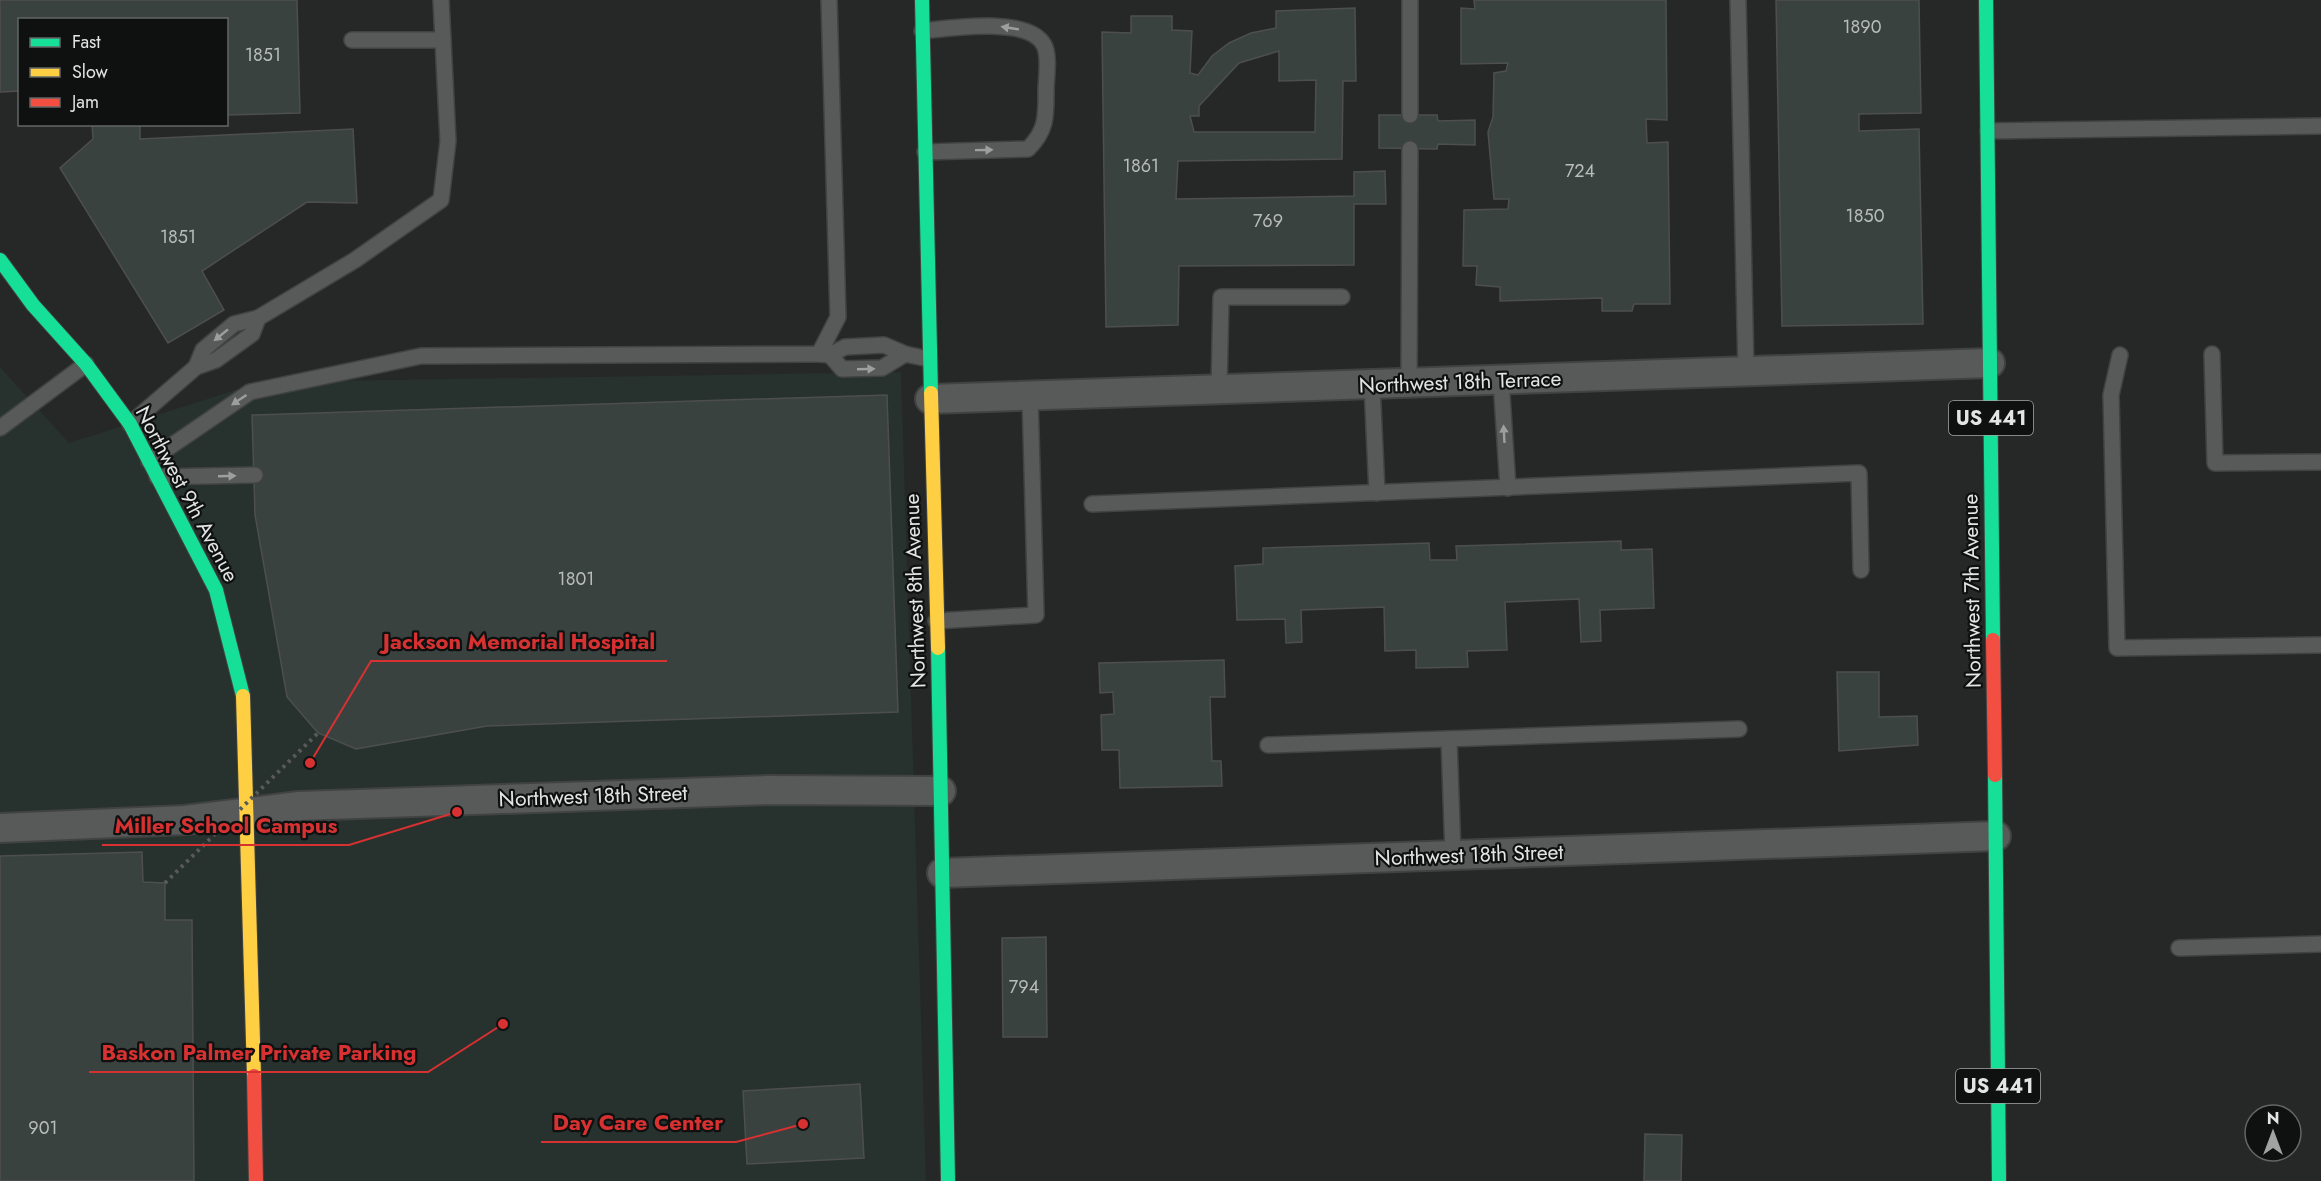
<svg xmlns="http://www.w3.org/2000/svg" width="2321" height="1181" viewBox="0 0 2321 1181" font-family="Jost,sans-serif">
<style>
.built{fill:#27312e}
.building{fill:#3a4240;stroke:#4d4f4e;stroke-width:1.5;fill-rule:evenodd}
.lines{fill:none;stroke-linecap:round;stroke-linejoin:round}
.lane-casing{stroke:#414342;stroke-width:18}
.street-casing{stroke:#414342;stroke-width:32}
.fast-casing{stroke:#414342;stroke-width:16}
.slow-casing{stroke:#414342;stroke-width:16}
.jam-casing{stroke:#414342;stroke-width:16}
.lane{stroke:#585959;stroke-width:15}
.street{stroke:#585959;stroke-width:28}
.fast{stroke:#16e098;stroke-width:14}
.slow{stroke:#ffcf43;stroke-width:14}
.jam{stroke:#f24e42;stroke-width:14}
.path-bridge{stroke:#595b5a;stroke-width:4;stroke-dasharray:3 4.5;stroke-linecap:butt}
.oneway{fill:#9d9f9e}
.labels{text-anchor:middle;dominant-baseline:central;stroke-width:4.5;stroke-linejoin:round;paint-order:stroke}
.number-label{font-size:18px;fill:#b8bcbb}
.shield{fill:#0f1111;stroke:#a3a5a5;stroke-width:1.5}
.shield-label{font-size:20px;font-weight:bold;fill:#e2e5e4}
.street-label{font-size:21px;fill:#e2e5e4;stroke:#0f1111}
.leader{fill:none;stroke:#d73131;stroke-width:2}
.callout-dot{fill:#d73131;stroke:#0f1111;stroke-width:2}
.callout-label{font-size:22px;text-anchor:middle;font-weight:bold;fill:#d73131;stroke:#0f1111;stroke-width:4.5;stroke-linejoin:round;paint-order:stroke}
</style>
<rect width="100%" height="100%" fill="#262827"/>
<!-- built -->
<path class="built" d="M0 367 69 443 261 382 901 372 926 1181H0Z"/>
<!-- building -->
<g class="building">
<path d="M0 0H297L300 113 226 115V20H20V91L0 92Z"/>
<path d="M1474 0H1666L1667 120 1646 119 1647 143 1668 142 1670 304H1634L1632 311H1602V298L1500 301V287L1476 285 1477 266H1463L1464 210 1508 209 1509 199H1494L1488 132 1493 117 1494 73 1506 71 1508 63 1461 64V8L1475 9Z"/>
<path d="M1776 0H1919L1921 113 1859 114V131L1919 129 1923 324 1782 326Z"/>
<path d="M1355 8 1356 81H1343L1342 159 1178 161 1176 199 1354 196V172L1385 171 1386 204H1354V265L1179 266 1178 325 1106 327 1102 32 1131 33V16H1172V30L1192 31 1190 73 1198 75 1212 56 1229 43 1251 33 1276 28V11ZM1279 51V81L1316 80 1315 132H1194L1190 116H1199V106L1239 63Z"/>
<path d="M1379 115H1437L1438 121 1475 120V145L1438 144 1437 149 1379 148Z"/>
<path d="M92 124H140V139L353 129 357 203 307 202 202 271 224 310 168 343 60 168 93 139Z"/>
<path d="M887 395 898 712 487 726 356 749 318 733 287 697 255 515 252 415Z"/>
<path d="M1621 541V550L1652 549 1654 608 1600 610 1601 641 1581 642 1579 599 1505 602 1507 650 1467 651 1468 667 1416 668V650L1385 651 1384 607 1301 610 1302 642 1286 643 1285 619 1237 620 1235 566 1263 564V548L1429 543 1430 560H1457L1456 546Z"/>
<path d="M1224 660 1225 697H1210L1212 761H1221L1222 786 1120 788 1119 750H1102L1101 715 1114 714 1113 692 1100 693 1099 663Z"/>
<path d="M1837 672H1879V717L1917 716 1918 745 1839 751Z"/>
<path d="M142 852 143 882 165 883V920H192L194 1181H0V856Z"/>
<path d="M1046 937 1047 1037H1003L1002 938Z"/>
<path d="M860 1084 864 1158 747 1164 743 1091Z"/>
<path d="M1645 1134 1682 1135 1681 1181H1644Z"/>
</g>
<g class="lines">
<defs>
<g id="lane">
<path d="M1738 0 1746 372"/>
<path d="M922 31C951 28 1029 16 1044 45 1050 56 1046 78 1046 91 1046 116 1047 130 1028 149L925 152"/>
<path d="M352 40H443"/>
<path d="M1410 115V0"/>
<path d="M1988 131 2321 126"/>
<path d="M819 354 830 355 845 347 884 345 905 354 929 359"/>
<path d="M2212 354 2215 463 2321 462"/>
<path d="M830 355 842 369 882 368 905 354"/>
<path d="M2120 355 2111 395 2117 648 2321 645"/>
<path d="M196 367 203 350 234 324 258 318 355 260 441 200 448 141 441 0"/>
<path d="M1501 380 1508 488"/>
<path d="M1409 383 1410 149"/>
<path d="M1372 385 1377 493"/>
<path d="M1219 390 1221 297H1342"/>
<path d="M130 424 196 367 216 360 252 334 258 318"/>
<path d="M0 428 86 364"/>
<path d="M149 461 250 392 421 356 819 354 838 317 829 0"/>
<path d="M157 477 255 475"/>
<path d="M1092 504 1859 473 1861 570"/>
<path d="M936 621 1036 615 1030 396"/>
<path d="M1449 739 1453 855"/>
<path d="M1268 745 1739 729"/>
<path d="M2179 948 2321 944"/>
</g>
<g id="street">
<path d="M930 399 1990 363"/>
<path d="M0 828 185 820 299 806 768 790 941 791"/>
<path d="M942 873 1996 836"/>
</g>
<g id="fast">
<path d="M922 0 931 393"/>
<path d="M1986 0 1993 640"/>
<path d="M0 260 33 305 86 364 130 424 216 590 243 696"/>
<path d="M938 648 948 1181"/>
<path d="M1995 775 1999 1181"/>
</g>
<g id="slow">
<path d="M931 393 938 648"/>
<path d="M243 696 254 1076"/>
</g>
<g id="jam">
<path d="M1993 640 1995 775"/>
<path d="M254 1076 256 1181"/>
</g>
</defs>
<!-- lane casing -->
<use href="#lane" class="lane-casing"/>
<!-- street casing -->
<use href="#street" class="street-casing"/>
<!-- fast casing -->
<use href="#fast" class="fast-casing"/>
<!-- slow casing -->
<use href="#slow" class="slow-casing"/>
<!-- jam casing -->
<use href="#jam" class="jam-casing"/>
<!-- lane -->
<use href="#lane" class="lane"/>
<!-- street -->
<use href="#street" class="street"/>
<!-- fast -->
<use href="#fast" class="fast"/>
<!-- slow -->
<use href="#slow" class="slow"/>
<!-- jam -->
<use href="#jam" class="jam"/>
<!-- path-bridge -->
<path class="path-bridge" d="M165 883 318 733"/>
</g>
<!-- one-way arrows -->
<defs><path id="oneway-solid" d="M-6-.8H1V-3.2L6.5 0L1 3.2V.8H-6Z" transform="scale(1.5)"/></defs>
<g class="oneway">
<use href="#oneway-solid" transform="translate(1010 28) rotate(-171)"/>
<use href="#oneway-solid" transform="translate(984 150) rotate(-1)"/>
<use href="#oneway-solid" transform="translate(221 335) rotate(141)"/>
<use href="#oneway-solid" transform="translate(866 369) rotate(-2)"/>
<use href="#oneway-solid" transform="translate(239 400) rotate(146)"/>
<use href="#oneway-solid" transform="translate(1504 434) rotate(-93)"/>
<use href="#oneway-solid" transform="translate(227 476) rotate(-2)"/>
</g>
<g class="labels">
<!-- number labels -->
<g class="number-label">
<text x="1862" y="27">1890</text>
<text x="263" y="55">1851</text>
<text x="1141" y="166">1861</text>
<text x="1580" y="171">724</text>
<text x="1865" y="216">1850</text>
<text x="1268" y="221">769</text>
<text x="178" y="237">1851</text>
<text x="576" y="579">1801</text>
<text x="1024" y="987">794</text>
<text x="43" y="1128">901</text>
</g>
<!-- shield labels -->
<g class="shield">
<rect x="1949" y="401" width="84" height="34" rx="4.5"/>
<rect x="1956" y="1069" width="84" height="34" rx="4.5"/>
</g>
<g class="shield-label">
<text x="1991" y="418">US 441</text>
<text x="1998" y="1086">US 441</text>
</g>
<!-- street labels -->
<g class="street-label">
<text transform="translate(1460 382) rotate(-2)">Northwest 18th Terrace</text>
<text transform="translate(187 494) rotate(62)">Northwest 9th Avenue</text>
<text transform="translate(915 591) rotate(-92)">Northwest 8th Avenue</text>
<text transform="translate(1972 591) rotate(-91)">Northwest 7th Avenue</text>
<text transform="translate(593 796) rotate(-2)">Northwest 18th Street</text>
<text transform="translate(1469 855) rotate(-2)">Northwest 18th Street</text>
</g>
</g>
<!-- callouts -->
<path class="leader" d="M310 763L371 661H667M457 812L349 845H102M503 1024L428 1072H89M803 1124L736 1142H541"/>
<g class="callout-dot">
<circle cx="310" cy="763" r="6"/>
<circle cx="457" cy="812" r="6"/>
<circle cx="503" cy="1024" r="6"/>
<circle cx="803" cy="1124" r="6"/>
</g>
<g class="callout-label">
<text x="519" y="649">Jackson Memorial Hospital</text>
<text x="226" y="833">Miller School Campus</text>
<text x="259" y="1060">Baskon Palmer Private Parking</text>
<text x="638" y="1130">Day Care Center</text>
</g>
<!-- legend -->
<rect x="18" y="18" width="210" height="108" fill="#0f1111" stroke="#636665" stroke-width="1.5"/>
<rect x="30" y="38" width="30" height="9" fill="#16e098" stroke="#636665" stroke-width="1.5"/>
<text x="72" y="48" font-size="18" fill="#e2e5e4">Fast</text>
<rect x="30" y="68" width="30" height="9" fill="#ffcf43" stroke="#636665" stroke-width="1.5"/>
<text x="72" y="78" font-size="18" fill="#e2e5e4">Slow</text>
<rect x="30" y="98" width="30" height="9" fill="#f24e42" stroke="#636665" stroke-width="1.5"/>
<text x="72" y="108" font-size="18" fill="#e2e5e4">Jam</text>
<!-- north arrow -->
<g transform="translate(2273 1133)"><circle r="28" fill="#0f1111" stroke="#636665" stroke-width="1.5"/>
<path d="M0-4.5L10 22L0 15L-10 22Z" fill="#a0a3a2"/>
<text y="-9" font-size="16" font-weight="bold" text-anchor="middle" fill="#e2e5e4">N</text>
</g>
</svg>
